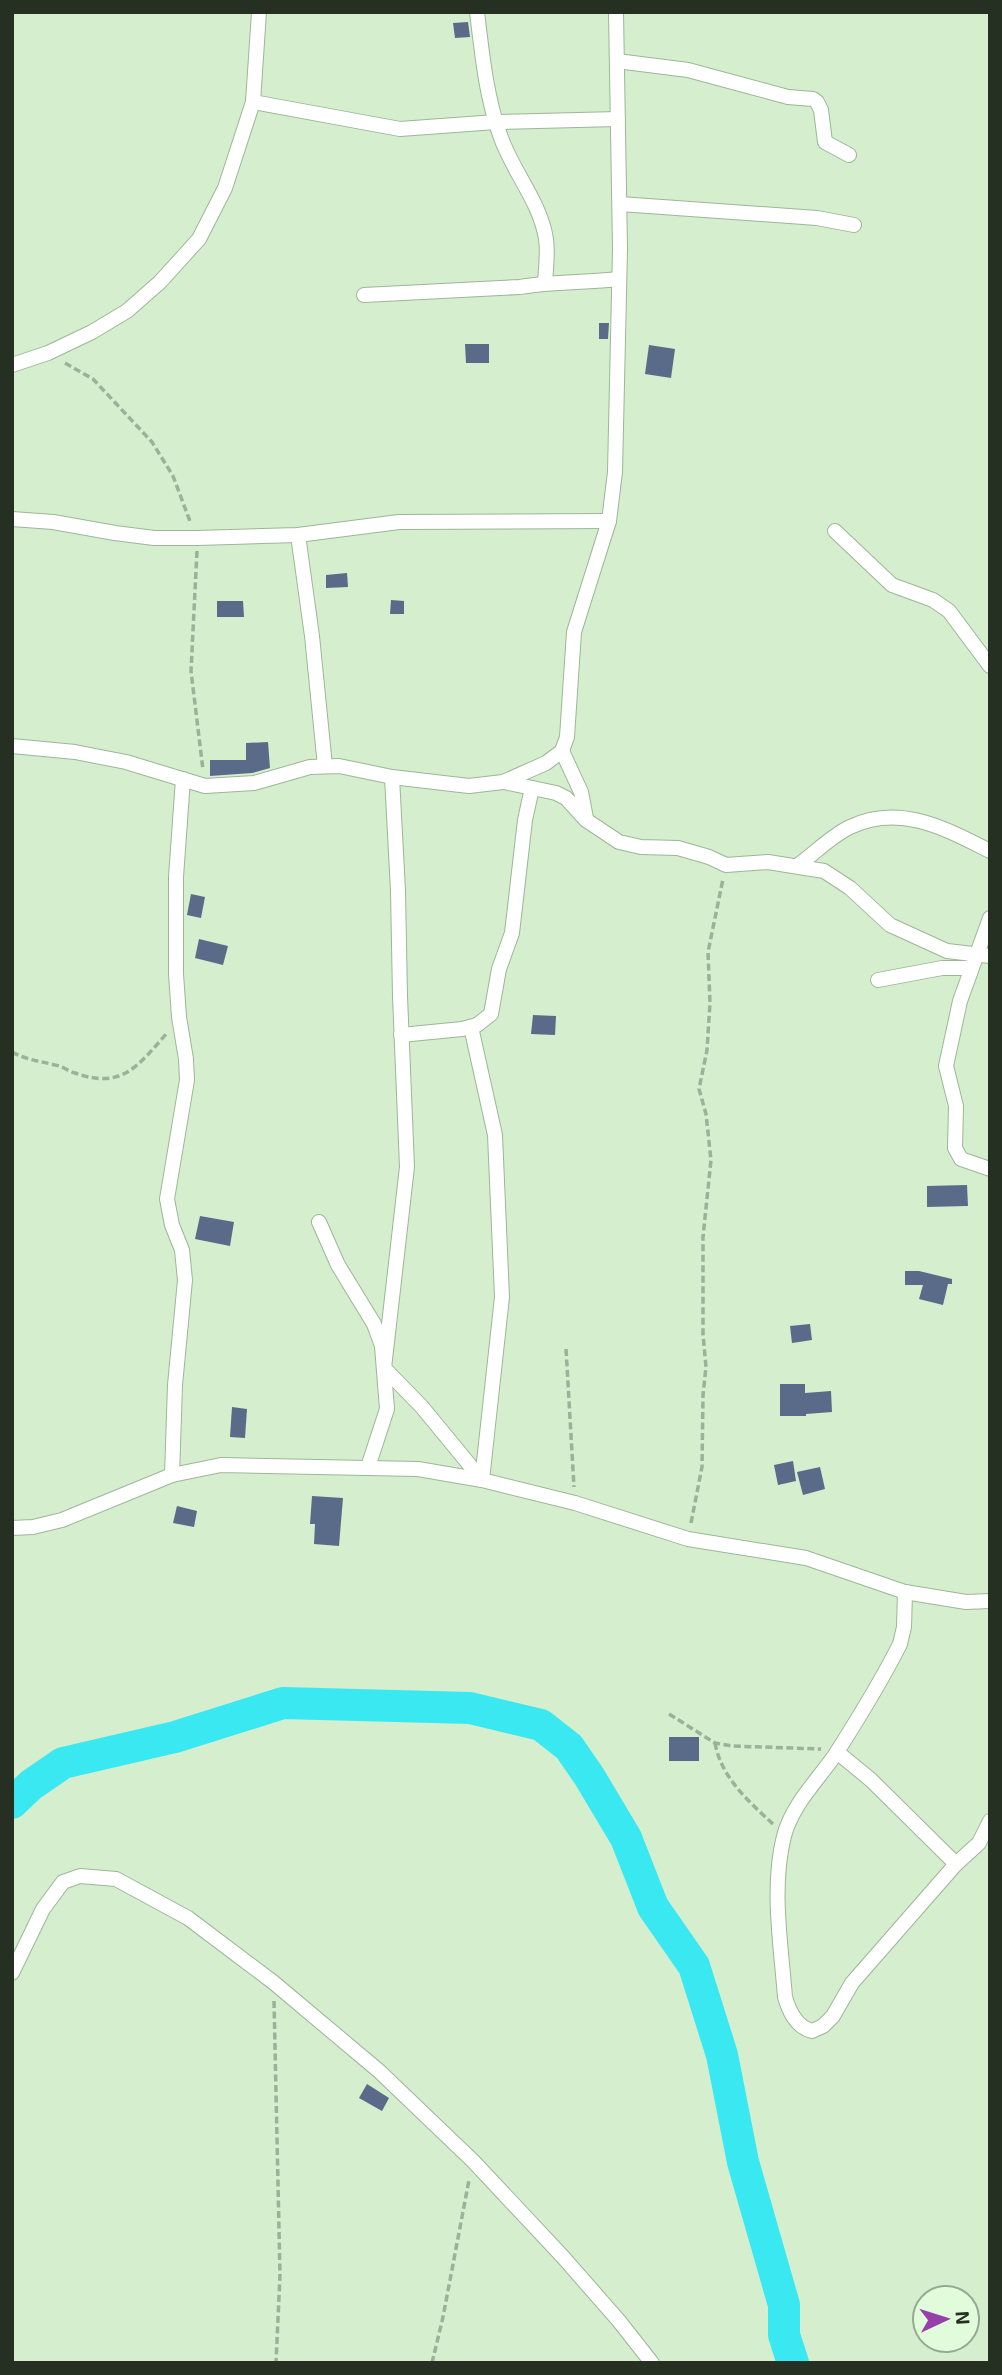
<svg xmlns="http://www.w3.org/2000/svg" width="1002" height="2375" viewBox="0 0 1002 2375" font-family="'Exo 2',sans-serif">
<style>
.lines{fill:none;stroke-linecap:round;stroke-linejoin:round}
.river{stroke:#39e8f1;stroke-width:32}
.building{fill:#596b89}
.street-casing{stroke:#9db698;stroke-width:16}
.path{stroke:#9cb197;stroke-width:3.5;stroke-dasharray:7 3.5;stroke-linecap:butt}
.street{stroke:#fff;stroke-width:14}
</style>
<rect width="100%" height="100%" fill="#d4eece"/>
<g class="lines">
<!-- river -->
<path class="river" d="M12 1803 31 1785 63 1763 175 1737 283 1703 470 1708 541 1725 569 1747 589 1776 626 1838 653 1907 694 1966 722 2055 743 2162 784 2305V2335L793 2363"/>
</g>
<!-- building -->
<g class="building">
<path d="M468 22 470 37 455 38 453 23Z"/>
<path d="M599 323H609L608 339H599Z"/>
<path d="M465 344H489V363H466Z"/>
<path d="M649 345 675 349 671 378 645 374Z"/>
<path d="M347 573 348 587 326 588V575Z"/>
<path d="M391 600 404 601V614H390Z"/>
<path d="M217 601H243L244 617H217Z"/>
<path d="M268 742 270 768 252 773 210 776V760H246V743Z"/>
<path d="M191 894 205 897 201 918 187 915Z"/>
<path d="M199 939 228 946 223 965 195 958Z"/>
<path d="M533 1015 556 1016 555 1035 531 1034Z"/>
<path d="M967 1185 968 1206 927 1207V1186Z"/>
<path d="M200 1216 234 1222 230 1246 195 1239Z"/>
<path d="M905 1271H919L952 1279V1284H948L943 1305 919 1299 923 1285H905Z"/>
<path d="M810 1324 812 1340 792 1343 790 1326Z"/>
<path d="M780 1384H805V1393L831 1391 832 1412 806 1414V1416H780Z"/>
<path d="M232 1407 247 1409 245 1438 230 1437Z"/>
<path d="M793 1461 796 1481 778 1485 774 1465Z"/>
<path d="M820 1467 825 1489 803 1495 797 1472Z"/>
<path d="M312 1496 343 1498 339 1546 314 1544 315 1524H310Z"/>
<path d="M177 1506 197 1511 194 1527 173 1523Z"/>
<rect x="669" y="1737" width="30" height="24"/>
<path d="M367 2084 389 2098 382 2111 359 2098Z"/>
</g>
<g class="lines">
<defs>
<g id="street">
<path d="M477 12C482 53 486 96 500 135 512 171 540 201 546 239 548 253 546 268 545 282"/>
<path d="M617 61 688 70 788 97 813 99 817 102 821 110 825 142 849 155"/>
<path d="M253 102 400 129 496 122 618 119"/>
<path d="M620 204 817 218 854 225"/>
<path d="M364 295 520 287C553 281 586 283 619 279"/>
<path d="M12 365 48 353 92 332 127 311 160 282 199 239 225 188 253 102 259 12"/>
<path d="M12 519 53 522 115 533 154 538H197L298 535 399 522 609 521"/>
<path d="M835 531 892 585 933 600 949 611 990 666"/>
<path d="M298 535 312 636 325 766"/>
<path d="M12 746 75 752 126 762 205 786 254 783 310 767 339 766 392 777 469 786 503 782 546 763 562 751 567 737 574 632 609 521 615 472 620 249 616 12"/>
<path d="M562 751 581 792 586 818"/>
<path d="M392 777 398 891 400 996 407 1167 384 1368 422 1407 482 1480"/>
<path d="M504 782 556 793 566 798 586 820 619 842 641 847 678 848 709 857 726 865 768 862 824 871 850 888 890 925 947 951 990 956"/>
<path d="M797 866C814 854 831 836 850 827 900 803 946 829 990 851"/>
<path d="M990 918 960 1001 946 1066 956 1106 955 1148 961 1159 990 1169"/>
<path d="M878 980 942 968H971"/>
<path d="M471 1027 495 1135 502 1297 482 1480"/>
<path d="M401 1035 462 1029 477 1025 491 1014 499 969 512 933 525 820 532 788"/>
<path d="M319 1222 338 1265 374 1324 382 1346 387 1409 368 1467"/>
<path d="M172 1475 175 1385 185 1280 182 1250 172 1225 167 1199 187 1080 186 1059 179 1017 176 974V877L183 779"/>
<path d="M12 1528 33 1527 62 1520 172 1475 221 1465 418 1469 482 1480 575 1503 688 1539 806 1558 905 1592 966 1602 990 1601"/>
<path d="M905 1592 904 1627 900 1644C881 1682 858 1719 835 1755 817 1781 792 1805 784 1836 771 1887 781 1945 785 1997 789 2011 796 2027 812 2031L823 2026 833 2016 852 1983 956 1864 979 1843 990 1821"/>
<path d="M837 1752 871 1780 956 1864"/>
<path d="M12 1973 43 1909 63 1882 80 1876 116 1879 188 1918 273 1982 379 2071 473 2161 563 2257 619 2321 652 2363"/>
</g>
</defs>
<!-- street casing -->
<use href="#street" class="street-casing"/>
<!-- path -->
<g class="path">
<path d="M65 363 93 379 152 442 173 476 191 524"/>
<path d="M197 551 191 671 203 770"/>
<path d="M12 1052C26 1060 40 1061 55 1065 62 1066 68 1071 75 1073 122 1090 138 1066 167 1033"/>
<path d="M566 1349 574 1487"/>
<path d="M691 1523 702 1467 703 1395 706 1367 703 1334V1237L711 1160 706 1114 699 1089 707 1050 710 1003 708 952 723 879"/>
<path d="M669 1714 715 1743 732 1746 821 1749"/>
<path d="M715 1743C721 1777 748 1801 773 1824"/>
<path d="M274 2001 280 2275 276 2363"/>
<path d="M432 2363 443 2317 469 2180"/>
</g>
<!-- street -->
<use href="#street" class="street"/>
</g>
<!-- border -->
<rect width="1002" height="2375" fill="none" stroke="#252f22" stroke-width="28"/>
<!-- north arrow -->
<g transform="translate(946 2319) rotate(86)"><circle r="33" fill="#e1fcdb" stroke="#96aa91" stroke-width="2"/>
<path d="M0-5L12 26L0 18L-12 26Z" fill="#973fab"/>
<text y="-10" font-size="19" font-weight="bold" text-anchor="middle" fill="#252f22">N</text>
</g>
</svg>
